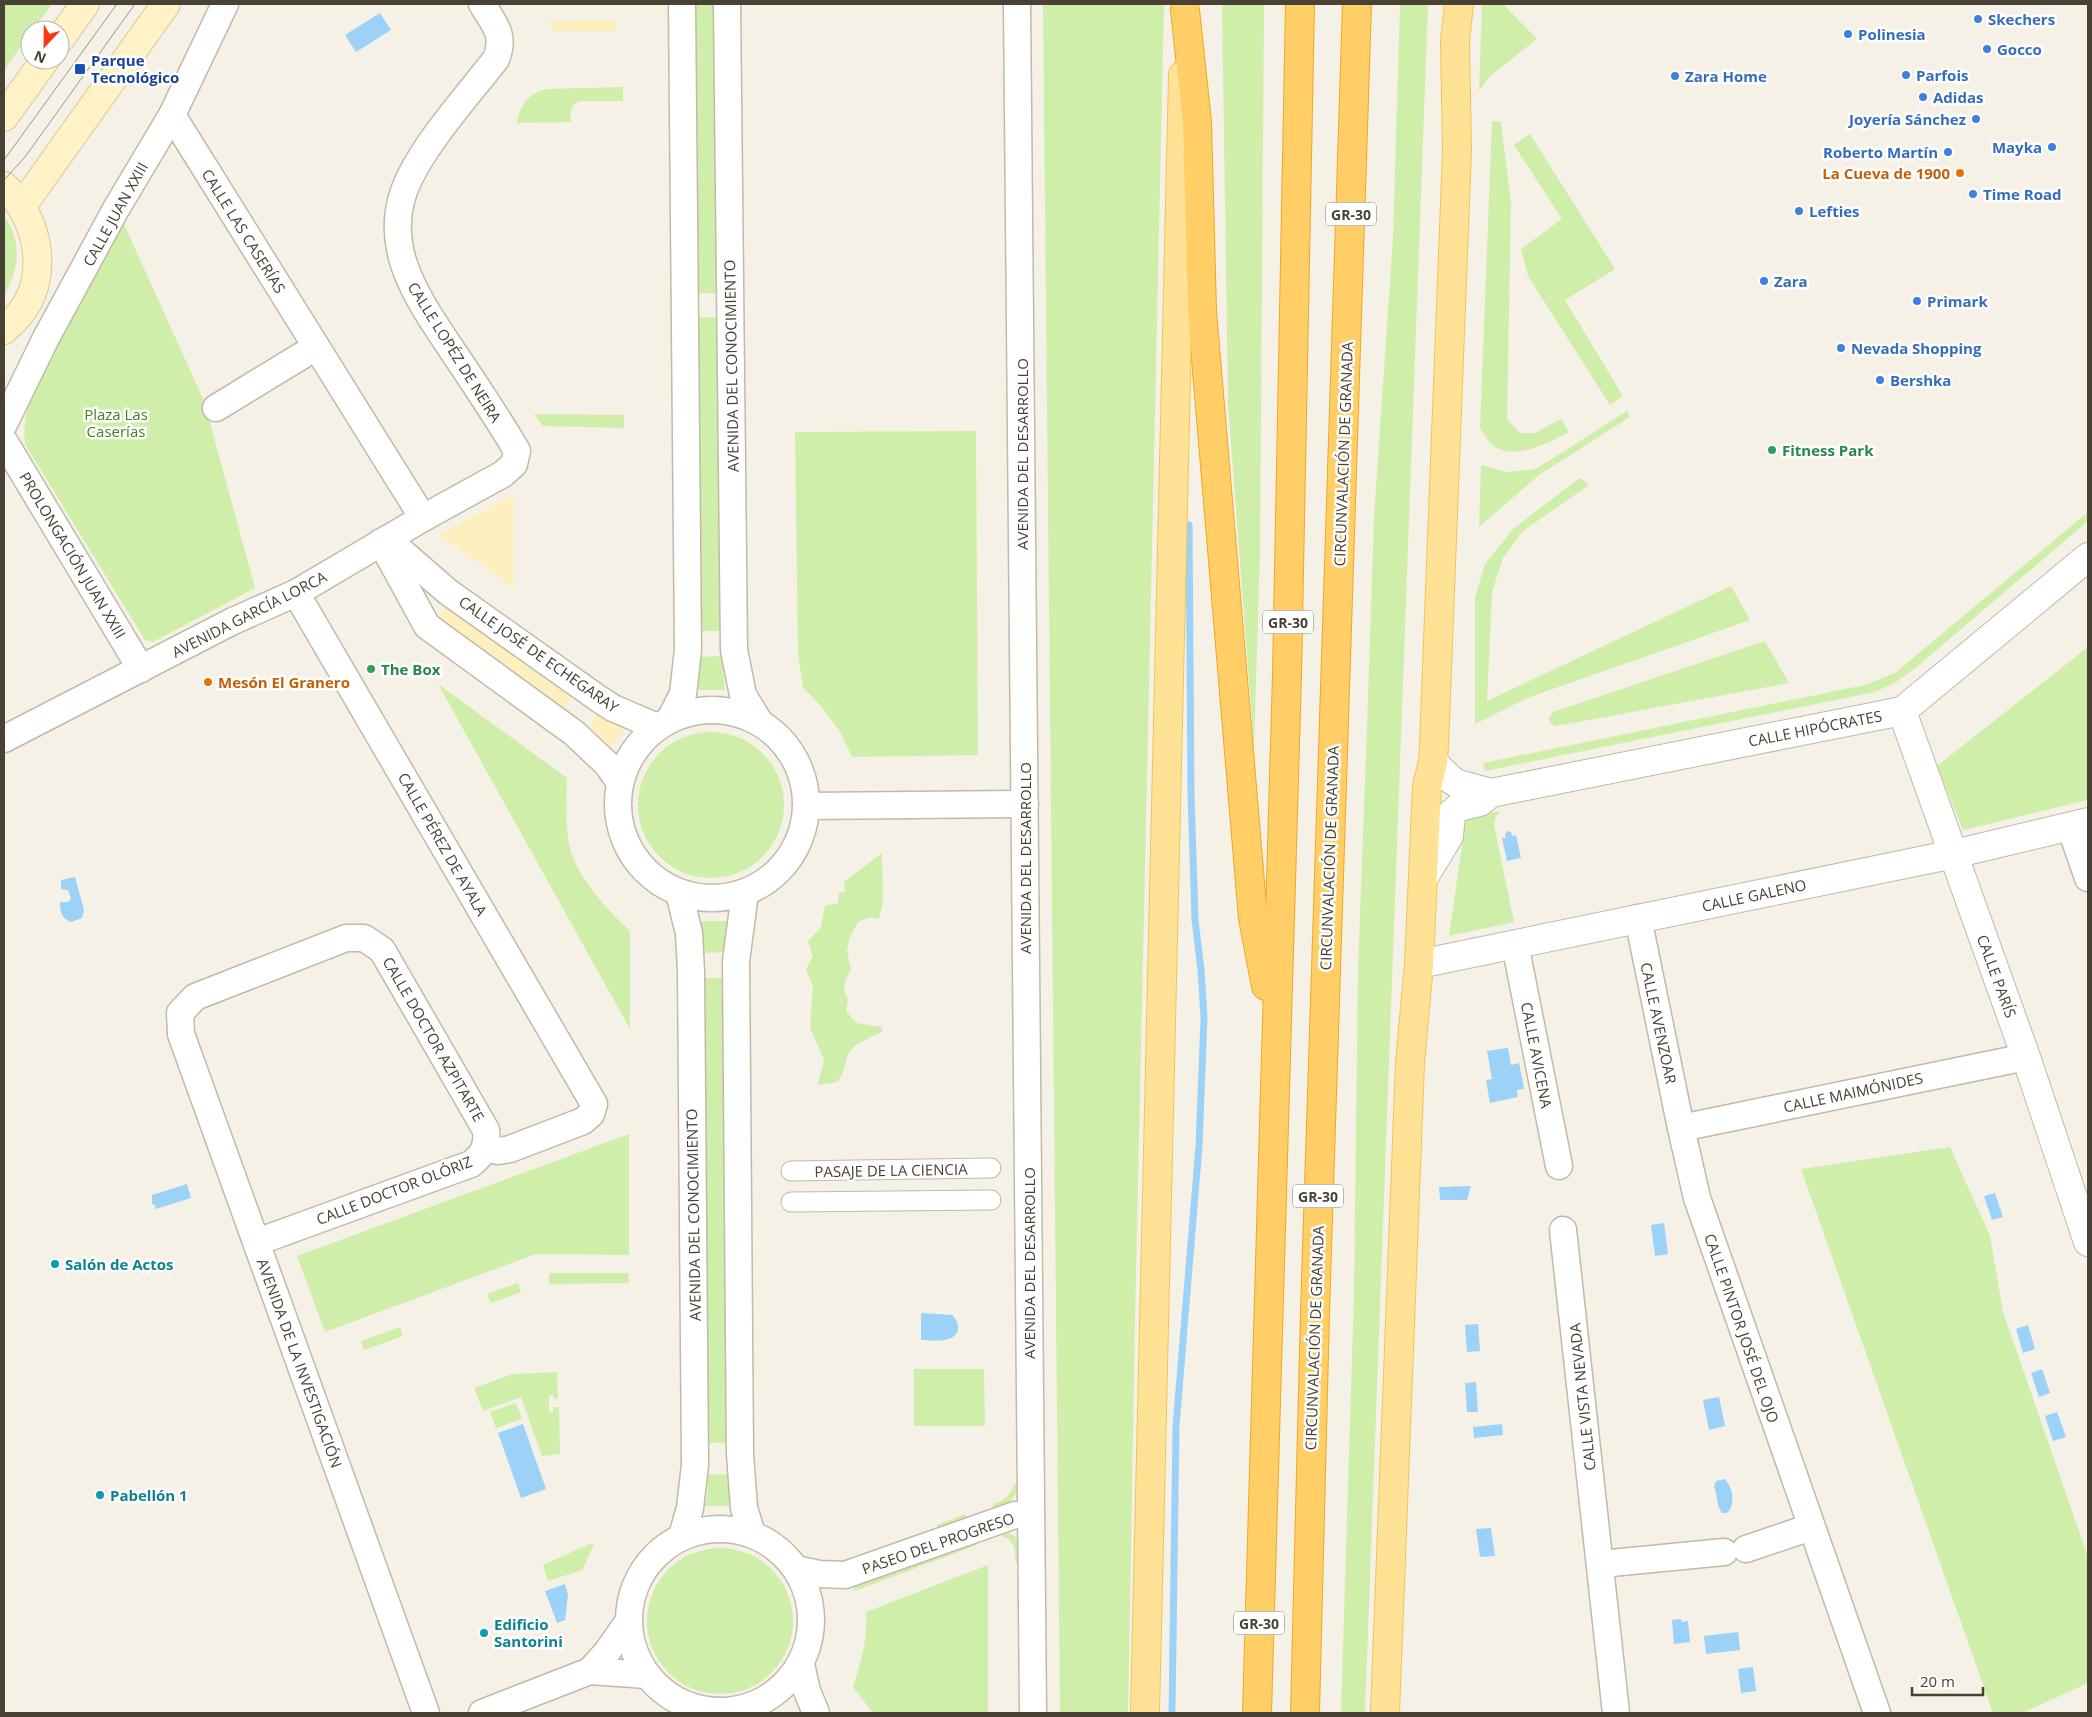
<svg xmlns="http://www.w3.org/2000/svg" width="2092" height="1717" viewBox="0 0 2092 1717" font-family="'Open Sans',sans-serif">
<style>
.green{fill:#cfeeaa}
.sand{fill:#fdf0be}
.water{fill:#9cd2f8}
.lines{fill:none;stroke-linecap:round;stroke-linejoin:round}
.stream{stroke:#9cd2f8;stroke-width:7}
.pedestrian-casing{stroke:#c2b9a8;stroke-width:21}
.minor-casing{stroke:#c2b9a8;stroke-width:29}
.tertiary-casing{stroke:#c2b9a8;stroke-width:30}
.secondary-casing{stroke:#d9c791;stroke-width:30}
.primary-casing{stroke:#f1c458;stroke-width:30}
.motorway-casing{stroke:#efa726;stroke-width:30}
.pedestrian{stroke:#fff;stroke-width:19}
.minor{stroke:#fff;stroke-width:26}
.tertiary{stroke:#fff;stroke-width:28}
.secondary{stroke:#fff2c6;stroke-width:28}
.primary{stroke:#ffe295;stroke-width:28}
.motorway{stroke:#ffce67;stroke-width:28}
.tram{stroke:#979797;stroke-width:1}
.shop-dot{fill:#3f7fe0;stroke:#fff;stroke-width:2}
.transit-dot{fill:#1a4fb4;stroke:#fff;stroke-width:2}
.food-dot{fill:#e8710a;stroke:#fff;stroke-width:2}
.leisure-dot{fill:#2e9e5b;stroke:#fff;stroke-width:2}
.culture-dot{fill:#0f9aa8;stroke:#fff;stroke-width:2}
.labels{text-anchor:middle;dominant-baseline:central;stroke-width:5;stroke-linejoin:round;paint-order:stroke}
.shield{fill:#fff;stroke:#807a71;stroke-width:1}
.shield-label{font-size:14px;font-weight:bold;fill:#494134}
.shop-label{font-size:15px;font-weight:bold;fill:#366cbe;stroke:#fff;text-anchor:start}
.transit-label{font-size:15px;font-weight:bold;fill:#164399;stroke:#fff;text-anchor:start}
.food-label{font-size:15px;font-weight:bold;fill:#c56008;stroke:#fff;text-anchor:end}
.street-label{font-size:15px;fill:#494134;stroke:#fff}
.park-label{font-size:15px;fill:#458121;stroke:#fff}
.leisure-label{font-size:15px;font-weight:bold;fill:#27864d;stroke:#fff;text-anchor:start}
.culture-label{font-size:15px;font-weight:bold;fill:#0d838f;stroke:#fff;text-anchor:start}
</style>
<rect width="100%" height="100%" fill="#f5f1e6"/>
<!-- green -->
<g class="green">
<path d="M4 4H52L33 30H30V34L4 70Z"/>
<path d="M694 4H716L719 293H696Z"/>
<path d="M1043 4H1164L1135 1320 1128 1713H1060Z"/>
<path d="M1222 4H1264L1260 550 1254 748 1228 403Z"/>
<path d="M1400 4H1428L1365 1713H1341L1354 1292 1358 970 1367 727 1374 517 1393 237Z"/>
<path d="M1482 4H1503L1537 39 1489 77 1479 91Z"/>
<path d="M623 87V101H580C569 105 571 112 571 122L517 123C520 105 528 94 546 89Z"/>
<path d="M1492 121 1501 122 1511 203 1507 419 1520 433H1535L1561 419 1569 432C1550 442 1511 463 1491 444 1487 440 1484 433 1480 428Z"/>
<path d="M1530 134 1615 269 1565 300 1623 396 1610 405 1528 276 1521 249 1562 219 1514 145Z"/>
<path d="M4 215C22 244 20 267 4 296Z"/>
<path d="M123 222 204 401 255 588 153 642 145 640 25 444C23 425 26 411 32 393Z"/>
<path d="M695 317H718L722 631H699Z"/>
<path d="M1627 411 1630 417 1539 475 1479 527 1481 465 1507 472 1536 469Z"/>
<path d="M534 414 624 415V428L543 426Z"/>
<path d="M976 431 978 755 852 757 841 733 822 707 803 687 798 654 795 432Z"/>
<path d="M1580 478 1589 485 1523 531 1503 558 1492 592 1487 701 1731 586 1750 620 1527 698 1475 724V597L1485 564 1514 528Z"/>
<path d="M2088 512V521L1913 670 1896 682 1875 692 1485 771 1483 763 1865 685 1895 673Z"/>
<path d="M1765 641 1789 683 1556 726 1550 723 1549 718 1553 712Z"/>
<path d="M2088 647V800L1963 830 1937 766Z"/>
<path d="M722 656 725 690H698L700 657Z"/>
<path d="M438 684 567 778C567 802 564 832 572 855 584 885 607 909 630 931V1029Z"/>
<circle cx="711" cy="805" r="73"/>
<path d="M1501 811 1496 816 1494 825 1514 922 1449 936 1466 818Z"/>
<path d="M882 853 883 901 879 919 871 917 858 922 849 939 847 951 851 969 845 982 844 991 848 1000 846 1011 856 1023 882 1027V1032C873 1037 856 1042 851 1050 843 1060 848 1069 837 1082L818 1085 824 1060 810 1028 813 986 806 969 813 956 808 941 821 927 825 906 838 903 839 892H845L844 882Z"/>
<path d="M699 921H727L725 952 702 953Z"/>
<path d="M702 978H726L730 1443H708Z"/>
<path d="M629 1134V1255L536 1254 325 1332 297 1256Z"/>
<path d="M1950 1147 1990 1236 2003 1312 2088 1557V1683L2022 1713H1993L1801 1169Z"/>
<path d="M549 1273H628L629 1283 549 1284Z"/>
<path d="M518 1283 521 1292 491 1303 487 1294Z"/>
<path d="M400 1327 403 1336 364 1350 361 1341Z"/>
<path d="M914 1369H984L985 1426H914Z"/>
<path d="M557 1372 558 1398 554 1399 553 1395H549V1412H553V1407H559L560 1454 542 1456 521 1397 483 1411 474 1388 513 1374Z"/>
<path d="M516 1403 522 1419 496 1428 490 1412Z"/>
<path d="M730 1474 731 1506H705L708 1492 707 1475Z"/>
<path d="M1020 1483C1016 1499 1008 1505 994 1511L993 1504C1004 1500 1011 1496 1014 1484Z"/>
<path d="M965 1514 967 1519 938 1530 937 1525Z"/>
<path d="M1001 1531C1021 1533 1020 1546 1021 1564L1016 1563 1014 1547 1009 1539 1003 1537Z"/>
<path d="M977 1540V1545L855 1591 853 1585Z"/>
<path d="M592 1543 594 1545 582 1570 548 1581 543 1565Z"/>
<circle cx="720" cy="1621" r="73"/>
<path d="M988 1565V1713H873L853 1687C861 1661 868 1639 866 1612Z"/>
</g>
<!-- sand -->
<g class="sand">
<path d="M617 20V31H553L547 21Z"/>
<path d="M514 495V588L439 535Z"/>
<path d="M447 608H454L574 693 563 709 443 624 440 618 441 611Z"/>
<path d="M599 712 626 727 610 748 601 736 589 727Z"/>
</g>
<!-- water -->
<g class="water">
<path d="M380 13 391 30 356 52 345 35Z"/>
<path d="M1508 831 1511 832 1512 836 1516 835 1521 858 1507 861 1502 838H1506L1505 834Z"/>
<path d="M75 877 84 910 82 918 71 922C61 918 60 912 60 902H68L71 898 68 890 61 889V880Z"/>
<path d="M1508 1048 1511 1065 1519 1063 1524 1089 1517 1090 1518 1097 1490 1103 1486 1080 1492 1079 1487 1051Z"/>
<path d="M187 1184 191 1198 156 1209 155 1205 152 1204V1195Z"/>
<path d="M1471 1186 1467 1200H1440L1439 1187Z"/>
<path d="M1995 1193 2003 1217 1992 1220 1984 1196Z"/>
<path d="M1664 1223 1668 1254 1655 1256 1651 1225Z"/>
<path d="M921 1313 952 1315C956 1319 959 1324 958 1330 954 1344 932 1340 921 1340Z"/>
<path d="M1478 1324 1480 1351 1467 1352 1465 1325Z"/>
<path d="M2028 1325 2035 1349 2023 1353 2016 1329Z"/>
<path d="M2042 1369 2050 1393 2039 1397 2031 1373Z"/>
<path d="M1476 1382 1478 1412H1467L1465 1383Z"/>
<path d="M1719 1397 1725 1426 1709 1430 1703 1400Z"/>
<path d="M2057 1412 2066 1437 2053 1441 2045 1416Z"/>
<path d="M523 1424 546 1489 521 1498 498 1433Z"/>
<path d="M1502 1424 1503 1435 1474 1438 1473 1427Z"/>
<path d="M1724 1479C1733 1485 1736 1506 1727 1513H1722C1716 1505 1718 1496 1714 1487L1716 1481Z"/>
<path d="M1491 1528 1495 1556 1480 1557 1476 1529Z"/>
<path d="M565 1584 568 1595 565 1620 557 1623 545 1591Z"/>
<path d="M1681 1619 1682 1622 1688 1621 1690 1642 1674 1644 1672 1620Z"/>
<path d="M1738 1632 1740 1650 1706 1654 1704 1636Z"/>
<path d="M1753 1667 1756 1691 1741 1693 1738 1669Z"/>
</g>
<g class="lines">
<!-- stream -->
<path class="stream" d="M1172 1713 1176 1426 1199 1146 1204 1018 1201 970 1195 920 1191 793 1189 525"/>
<defs>
<g id="pedestrian">
<path d="M791 1171 991 1168"/>
<path d="M791 1202 991 1200"/>
</g>
<g id="minor">
<path d="M727 4 734 650 743 695 760 723"/>
<path d="M1017 4 1033 1713"/>
<path d="M172 115 423 518"/>
<path d="M216 408 316 347"/>
<path d="M4 424 46 338 116 209 172 115 225 4"/>
<path d="M4 441 141 669"/>
<path d="M387 539 448 592 599 699 613 708 657 727"/>
<path d="M381 542 427 626 574 733 607 764 620 783"/>
<path d="M296 593 594 1104 591 1114 583 1121 510 1149 498 1151 485 1149"/>
<circle cx="712" cy="804" r="94"/>
<path d="M670 719 683 694 688 650 682 4"/>
<path d="M4 739 233 621 296 593 423 518 503 474 514 464 517 451 510 439C492 410 473 381 454 353 419 300 377 245 409 179 429 138 468 95 496 59 506 35 494 24 482 4"/>
<path d="M807 806 1025 804"/>
<path d="M2070 826 2088 878"/>
<path d="M679 893 689 933 691 971 695 1465 690 1508 682 1536"/>
<path d="M745 893 736 961 740 1454 744 1508 752 1534"/>
<path d="M1638 918 1681 1128 1697 1198 1877 1713"/>
<path d="M1515 944 1559 1166"/>
<path d="M1681 1128 2026 1057"/>
<path d="M1563 1230 1616 1713"/>
<path d="M257 1242 471 1164C483 1155 488 1146 486 1130L382 950 364 938H346L195 997 180 1013 181 1034 426 1713"/>
<circle cx="720" cy="1620" r="91"/>
<path d="M1746 1549 1811 1527"/>
<path d="M1601 1564 1724 1552"/>
<path d="M796 1569 819 1574 845 1575 1015 1515H1031"/>
<path d="M801 1664 807 1691 816 1713"/>
<path d="M590 1671 607 1652 628 1622"/>
<path d="M482 1713 590 1671 647 1675"/>
</g>
<g id="tertiary">
<path d="M1902 711 2026 1057 2088 1242"/>
<path d="M1433 762 1450 779 1458 784 1491 793"/>
<path d="M1424 877 1449 836 1451 814 1459 807 1480 802 1491 793 1902 711 2088 557"/>
<path d="M1419 964 1954 854 2088 822"/>
</g>
<g id="secondary">
<path d="M60 39 85 4"/>
<path d="M4 117 45 60"/>
<path d="M4 186C39 218 51 278 18 316 14 321 8 325 4 330"/>
<path d="M22 206 166 4"/>
</g>
<g id="primary">
<path d="M1145 1713 1183 75"/>
<path d="M1385 1713 1410 1063 1419 964 1427 786 1433 762 1434 745 1457 151 1455 41 1459 4"/>
</g>
<g id="motorway">
<path d="M1185 10 1197 122 1202 311 1253 918 1266 986"/>
<path d="M1257 1713 1287 674 1300 4"/>
<path d="M1305 1713 1315 1312 1357 4"/>
</g>
</defs>
<!-- pedestrian casing -->
<use href="#pedestrian" class="pedestrian-casing"/>
<!-- minor casing -->
<use href="#minor" class="minor-casing"/>
<!-- tertiary casing -->
<use href="#tertiary" class="tertiary-casing"/>
<!-- secondary casing -->
<use href="#secondary" class="secondary-casing"/>
<!-- primary casing -->
<use href="#primary" class="primary-casing"/>
<!-- motorway casing -->
<use href="#motorway" class="motorway-casing"/>
<!-- pedestrian -->
<use href="#pedestrian" class="pedestrian"/>
<!-- minor -->
<use href="#minor" class="minor"/>
<!-- tertiary -->
<use href="#tertiary" class="tertiary"/>
<!-- secondary -->
<use href="#secondary" class="secondary"/>
<!-- primary -->
<use href="#primary" class="primary"/>
<!-- motorway -->
<use href="#motorway" class="motorway"/>
<!-- tram -->
<g class="tram">
<path d="M4 160 117 4"/>
<path d="M4 180 25 157 135 4"/>
</g>
</g>
<!-- markers -->
<g class="shop-dot">
<circle cx="1978" cy="19" r="5"/>
<circle cx="1848" cy="34" r="5"/>
<circle cx="1987" cy="49" r="5"/>
<circle cx="1906" cy="75" r="5"/>
<circle cx="1675" cy="76" r="5"/>
<circle cx="1923" cy="97" r="5"/>
<circle cx="1976" cy="119" r="5"/>
<circle cx="2052" cy="147" r="5"/>
<circle cx="1948" cy="152" r="5"/>
<circle cx="1973" cy="194" r="5"/>
<circle cx="1799" cy="211" r="5"/>
<circle cx="1764" cy="281" r="5"/>
<circle cx="1917" cy="301" r="5"/>
<circle cx="1841" cy="348" r="5"/>
<circle cx="1880" cy="380" r="5"/>
</g>
<rect class="transit-dot" x="74" y="63" width="12" height="12" rx="2.5"/>
<g class="food-dot">
<circle cx="1960" cy="173" r="5"/>
<circle cx="208" cy="682" r="5"/>
</g>
<g class="leisure-dot">
<circle cx="1772" cy="450" r="5"/>
<circle cx="371" cy="669" r="5"/>
</g>
<g class="culture-dot">
<circle cx="55" cy="1264" r="5"/>
<circle cx="100" cy="1495" r="5"/>
<circle cx="484" cy="1633" r="5"/>
</g>
<g class="labels">
<!-- shield labels -->
<g class="shield">
<rect x="1326" y="202.5" width="50" height="23" rx="4"/>
<rect x="1263" y="610.5" width="50" height="23" rx="4"/>
<rect x="1293" y="1184.5" width="50" height="23" rx="4"/>
<rect x="1234" y="1611.5" width="50" height="23" rx="4"/>
</g>
<g class="shield-label">
<text x="1351" y="214">GR-30</text>
<text x="1288" y="622">GR-30</text>
<text x="1318" y="1196">GR-30</text>
<text x="1259" y="1623">GR-30</text>
</g>
<!-- shop labels -->
<g class="shop-label">
<text x="1988" y="19">Skechers</text>
<text x="1858" y="34">Polinesia</text>
<text x="1997" y="49">Gocco</text>
<text x="1916" y="75">Parfois</text>
<text x="1685" y="76">Zara Home</text>
<text x="1933" y="97">Adidas</text>
<text x="1966" y="119" text-anchor="end">Joyería Sánchez</text>
<text x="2042" y="147" text-anchor="end">Mayka</text>
<text x="1938" y="152" text-anchor="end">Roberto Martín</text>
<text x="1983" y="194">Time Road</text>
<text x="1809" y="211">Lefties</text>
<text x="1774" y="281">Zara</text>
<text x="1927" y="301">Primark</text>
<text x="1851" y="348">Nevada Shopping</text>
<text x="1890" y="380">Bershka</text>
</g>
<!-- transit labels -->
<g class="transit-label">
<text x="91" y="60">Parque<tspan x="91" dy="17">Tecnológico</tspan></text>
</g>
<!-- food labels -->
<g class="food-label">
<text x="1950" y="173">La Cueva de 1900</text>
<text x="218" y="682" text-anchor="start">Mesón El Granero</text>
</g>
<!-- street labels -->
<g class="street-label">
<text transform="translate(115 214) rotate(-61)">CALLE JUAN XXIII</text>
<text transform="translate(244 231) rotate(58)">CALLE LAS CASERÍAS</text>
<text transform="translate(455 352) rotate(58)">CALLE LOPÉZ DE NEIRA</text>
<text transform="translate(731 366) rotate(-91)">AVENIDA DEL CONOCIMIENTO</text>
<text transform="translate(1022 454) rotate(-90)">AVENIDA DEL DESARROLLO</text>
<text transform="translate(1343 454) rotate(-88)">CIRCUNVALACIÓN DE GRANADA</text>
<text transform="translate(73 555) rotate(59)">PROLONGACIÓN JUAN XXIII</text>
<text transform="translate(249 614) rotate(-27)">AVENIDA GARCÍA LORCA</text>
<text transform="translate(539 654) rotate(35)">CALLE JOSÉ DE ECHEGARAY</text>
<text transform="translate(1815 728) rotate(-11)">CALLE HIPÓCRATES</text>
<text transform="translate(443 844) rotate(60)">CALLE PÉREZ DE AYALA</text>
<text transform="translate(1025 858) rotate(-90)">AVENIDA DEL DESARROLLO</text>
<text transform="translate(1329 858) rotate(-88)">CIRCUNVALACIÓN DE GRANADA</text>
<text transform="translate(1754 895) rotate(-12)">CALLE GALENO</text>
<text transform="translate(1997 976) rotate(70)">CALLE PARÍS</text>
<text transform="translate(1659 1023) rotate(78)">CALLE AVENZOAR</text>
<text transform="translate(434 1039) rotate(60)">CALLE DOCTOR AZPITARTE</text>
<text transform="translate(1537 1055) rotate(79)">CALLE AVICENA</text>
<text transform="translate(1853 1092) rotate(-12)">CALLE MAIMÓNIDES</text>
<text transform="translate(891 1170) rotate(-1)">PASAJE DE LA CIENCIA</text>
<text transform="translate(394 1190) rotate(-21)">CALLE DOCTOR OLÓRIZ</text>
<text transform="translate(693 1215) rotate(-91)">AVENIDA DEL CONOCIMIENTO</text>
<text transform="translate(1029 1263) rotate(-90)">AVENIDA DEL DESARROLLO</text>
<text transform="translate(1742 1328) rotate(71)">CALLE PINTOR JOSÉ DEL OJO</text>
<text transform="translate(1314 1338) rotate(-88)">CIRCUNVALACIÓN DE GRANADA</text>
<text transform="translate(300 1363) rotate(70)">AVENIDA DE LA INVESTIGACIÓN</text>
<text transform="translate(1582 1397) rotate(-96)">CALLE VISTA NEVADA</text>
<text transform="translate(938 1543) rotate(-19)">PASEO DEL PROGRESO</text>
</g>
<!-- park labels -->
<g class="park-label">
<text x="116" y="414">Plaza Las<tspan x="116" dy="17">Caserías</tspan></text>
</g>
<!-- leisure labels -->
<g class="leisure-label">
<text x="1782" y="450">Fitness Park</text>
<text x="381" y="669">The Box</text>
</g>
<!-- culture labels -->
<g class="culture-label">
<text x="65" y="1264">Salón de Actos</text>
<text x="110" y="1495">Pabellón 1</text>
<text x="494" y="1624">Edificio<tspan x="494" dy="17">Santorini</tspan></text>
</g>
</g>
<!-- border -->
<rect width="2092" height="1717" fill="none" stroke="#494134" stroke-width="10"/>
<!-- north arrow -->
<g transform="translate(45 45) rotate(202)"><circle r="24" fill="#ffffff" stroke="#b6b3ae"/>
<path d="M0-4L9 19L0 12L-9 19Z" fill="#ff3813"/>
<text y="-8" font-size="14" font-weight="bold" text-anchor="middle" fill="#494134">N</text>
</g>
<!-- scale -->
<path d="M1912 1687v8h71v-8" fill="none" stroke="#494134" stroke-width="2.5"/>
<text x="1920" y="1687" font-size="15" fill="#494134" stroke="#ffffff" stroke-width="4" paint-order="stroke">20 m</text>
</svg>
